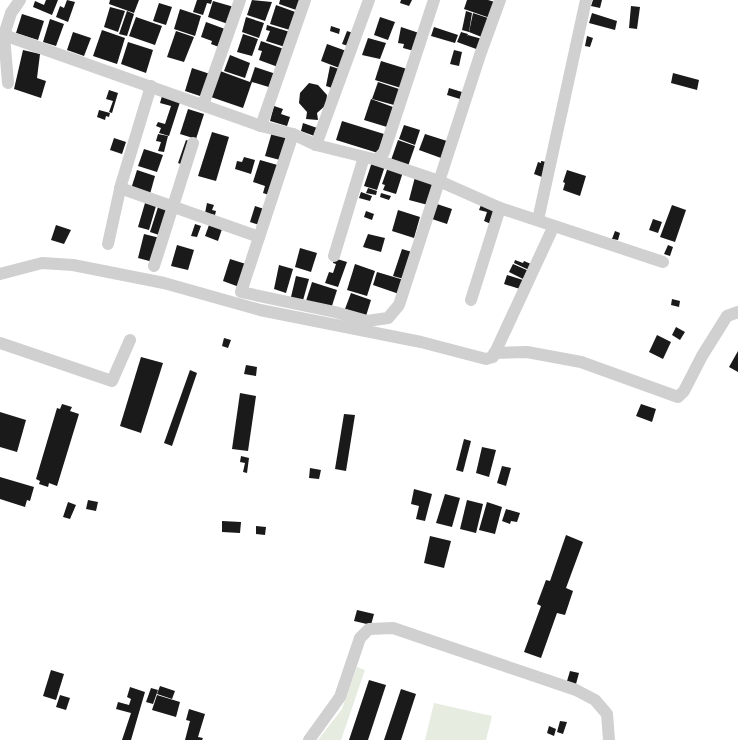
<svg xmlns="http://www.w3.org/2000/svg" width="738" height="740" viewBox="0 0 738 740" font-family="'Roboto Condensed',sans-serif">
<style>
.grass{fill:#e6ecdf}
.building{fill:#1a1a1a}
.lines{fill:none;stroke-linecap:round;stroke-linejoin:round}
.minor{stroke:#d0d0d0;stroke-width:12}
</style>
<rect width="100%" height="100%" fill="#fff"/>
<!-- grass -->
<g class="grass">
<path d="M357 667 365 670 341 740H318L342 709Z"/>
<path d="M434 703 492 716 486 740H425Z"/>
</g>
<!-- building -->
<g class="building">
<path d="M46 0H58L52 15 33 7 35 1 44 5Z"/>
<path d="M67 0 75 2 68 22 56 17 60 6 64 8Z"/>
<path d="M110 0H139L134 13 109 4Z"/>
<path d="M197 0H212L211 4 207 3 203 15 193 12Z"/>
<path d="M252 0 272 2 265 21 247 15Z"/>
<path d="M280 0H303L299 11 279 4Z"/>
<path d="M401 0H412L409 6 400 3Z"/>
<path d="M467 0H488L495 2 490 18 464 9Z"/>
<path d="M593 0H602L600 8 591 6Z"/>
<path d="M213 1 234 7 228 24 208 17Z"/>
<path d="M159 3 172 7 166 25 153 21Z"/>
<path d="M276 5 298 13 293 31 270 24Z"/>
<path d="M631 6 640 7 637 29 629 28Z"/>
<path d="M110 7 125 11 118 32 104 27Z"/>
<path d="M180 9 201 16 195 36 174 29Z"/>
<path d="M127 11 134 14 127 36 119 34Z"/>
<path d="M466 11 472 13 469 32 462 30Z"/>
<path d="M473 13 491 19 484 38 469 32Z"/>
<path d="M592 13 617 21 615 30 589 23Z"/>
<path d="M22 14 44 21 38 40 16 33Z"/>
<path d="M136 17 162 26 155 45 129 36Z"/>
<path d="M246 17 264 23 259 38 242 32Z"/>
<path d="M380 17 395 22 388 40 374 35Z"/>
<path d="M50 19 64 24 56 46 43 42Z"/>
<path d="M206 22 225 29 219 47 211 44 212 41 201 37Z"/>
<path d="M267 25 290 32 285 47 266 41 270 31 266 30Z"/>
<path d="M331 26 340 29 339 34 330 31Z"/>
<path d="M401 27 419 33 414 51 403 48 404 44 398 43Z"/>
<path d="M434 27 458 35 455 43 431 36Z"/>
<path d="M102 30 125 38 117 64 93 56Z"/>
<path d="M176 31 194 37 184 62 167 57Z"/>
<path d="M347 31 353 33 348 46 342 44Z"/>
<path d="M73 32 91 38 84 56 67 50Z"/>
<path d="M461 32 468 34 467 36 468 35 482 39 479 50 457 42Z"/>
<path d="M243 34 258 39 252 56 237 52Z"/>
<path d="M587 36 593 38 590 47 585 46Z"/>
<path d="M368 38 386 43 380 59 362 55Z"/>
<path d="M261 41 284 49 278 67 259 60 262 51 258 50Z"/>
<path d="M128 42 153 50 146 73 121 64Z"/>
<path d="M327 44 349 52 342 69 321 61Z"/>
<path d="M23 50 40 54 37 78 46 81 41 98 14 89Z"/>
<path d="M454 50 462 52 459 66 450 64Z"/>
<path d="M230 55 250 63 245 78 224 71Z"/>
<path d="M381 61 407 69 401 88 375 80Z"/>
<path d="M330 66 342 70 335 89 326 86Z"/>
<path d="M255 67 276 74 272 88 252 82 243 108 211 97 220 71 250 82Z"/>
<path d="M192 68 210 74 203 97 185 91Z"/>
<path d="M673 73 699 80 697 90 671 83Z"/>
<path d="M378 82 399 89 394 105 372 99Z"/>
<path d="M309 83 318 85 327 95 326 105 317 113 318 120 306 119 307 112 299 103 300 93Z"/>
<path d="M449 88 462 92 460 99 447 95Z"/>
<path d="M109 90 118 93 112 113 109 112 113 101 106 99Z"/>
<path d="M162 96 180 102 169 136 159 133 161 128 156 126 158 122 165 124 171 106 160 103Z"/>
<path d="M371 99 393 107 387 127 364 120Z"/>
<path d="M274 106 283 109 281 114 290 117 287 126 270 121Z"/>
<path d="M188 109 204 114 196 139 180 134Z"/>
<path d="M99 110 110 113 109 117 106 116 105 120 97 117Z"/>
<path d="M342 121 384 134 378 153 336 140Z"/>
<path d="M303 123 320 129 317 137 301 131Z"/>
<path d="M404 125 420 130 415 145 399 139Z"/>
<path d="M212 132 229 137 216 181 198 176Z"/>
<path d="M272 132 288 137 280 160 265 156Z"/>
<path d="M158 134 168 136 164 152 158 151 161 142 156 141Z"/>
<path d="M425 134 447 141 441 158 419 150Z"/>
<path d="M114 138 126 142 122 154 110 150Z"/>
<path d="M186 140 191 142 183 165 178 163Z"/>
<path d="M398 140 415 146 407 169 390 163Z"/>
<path d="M144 149 163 155 157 172 138 166Z"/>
<path d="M244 157 255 160 251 174 235 169 237 161 242 162Z"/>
<path d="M260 160 281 166 272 196 263 193 265 186 253 182Z"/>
<path d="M541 161 547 162 542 177 534 174 538 162 541 163Z"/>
<path d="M372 162 385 166 377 190 364 186Z"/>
<path d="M388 167 403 172 396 194 383 190 385 185 382 184Z"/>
<path d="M137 170 155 176 150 194 131 189Z"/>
<path d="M567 170 586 176 580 196 563 190 565 183 563 182Z"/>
<path d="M415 177 435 183 428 205 409 200Z"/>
<path d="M368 188 377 191 376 195 366 193Z"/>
<path d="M361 192 372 196 370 201 359 198Z"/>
<path d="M381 193 391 196 389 200 380 197Z"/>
<path d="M145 203 156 206 149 230 138 227Z"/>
<path d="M207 203 214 205 212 210 216 211 215 215 205 213Z"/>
<path d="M159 204 168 207 159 235 150 232Z"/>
<path d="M437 204 452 209 447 224 432 219Z"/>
<path d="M481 205 496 209 491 224 484 221 487 212 479 210Z"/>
<path d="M672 205 686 210 675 242 660 237Z"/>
<path d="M255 206 264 209 259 225 250 222Z"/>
<path d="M398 210 420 217 414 238 392 231Z"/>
<path d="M366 211 374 214 372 220 364 217Z"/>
<path d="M653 219 662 222 658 233 649 230Z"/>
<path d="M195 224 201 226 197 237 191 236Z"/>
<path d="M56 225 71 230 64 244 51 240Z"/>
<path d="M209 225 222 229 218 241 205 236Z"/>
<path d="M615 231 620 233 618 240 612 239Z"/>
<path d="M144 234 160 238 153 262 138 258Z"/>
<path d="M368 234 385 238 381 252 363 247Z"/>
<path d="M177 245 194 250 188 270 171 266Z"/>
<path d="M668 245 673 247 670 256 664 254Z"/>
<path d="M300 248 317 253 311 272 295 267Z"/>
<path d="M402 249 412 252 404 279 393 276Z"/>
<path d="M334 258 347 262 338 287 325 283 329 272 333 273 336 264 333 263Z"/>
<path d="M230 259 249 265 242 288 223 281Z"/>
<path d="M515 260 523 263 524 261 531 264 529 270 514 263Z"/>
<path d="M355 264 375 271 367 296 347 290Z"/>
<path d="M513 264 529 271 525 280 509 272Z"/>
<path d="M279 265 293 269 286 293 274 289Z"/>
<path d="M377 272 404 280 399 294 373 285Z"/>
<path d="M507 275 523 280 520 289 504 284Z"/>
<path d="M296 276 309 279 302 304 290 301Z"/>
<path d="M312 282 337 290 331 309 306 301Z"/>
<path d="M351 293 371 300 366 316 345 309Z"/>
<path d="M672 299 680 301 679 307 671 305Z"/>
<path d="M676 327 685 332 680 340 672 335Z"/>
<path d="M657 335 671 342 663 359 649 352Z"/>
<path d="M224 338 231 340 228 348 222 346Z"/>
<path d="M738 351V372L729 367Z"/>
<path d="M141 357 163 363 141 433 120 426Z"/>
<path d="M246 365 257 367 256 376 244 374Z"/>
<path d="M190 370 197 373 172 446 164 443Z"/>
<path d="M240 393 256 396 248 451 232 449Z"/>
<path d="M62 404 72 407 70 411 79 414 57 486 49 483 48 487 39 484 40 481 36 479 57 408 60 409Z"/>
<path d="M641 404 656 409 652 422 636 416Z"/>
<path d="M0 412 26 420 17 452 0 447Z"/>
<path d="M344 414 355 415 346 471 335 469Z"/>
<path d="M464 439 471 441 463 472 456 470Z"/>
<path d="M482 447 496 450 489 477 476 473Z"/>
<path d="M241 456 249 458 247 473 243 472 245 463 240 462Z"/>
<path d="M502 466 511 468 506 486 497 483Z"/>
<path d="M310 468 321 470 319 479 309 478Z"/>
<path d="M0 477 34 487 30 501 27 500 25 507 0 499Z"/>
<path d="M414 489 432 494 425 521 416 519 419 506 411 504Z"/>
<path d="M445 494 460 498 452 527 436 523Z"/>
<path d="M88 500 98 502 96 511 86 509Z"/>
<path d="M467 500 483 504 476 533 460 529Z"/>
<path d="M68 502 76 505 70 519 63 517Z"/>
<path d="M487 502 502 507 495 534 479 530Z"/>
<path d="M506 509 520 513 517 522 511 521 510 524 502 521Z"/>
<path d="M222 521 241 522 240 533 222 532Z"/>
<path d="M256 526 266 527 265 535 256 534Z"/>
<path d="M566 535 583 542 566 588 573 591 565 615 557 613 541 658 524 652 541 606 537 604 546 580 550 581Z"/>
<path d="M430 536 451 541 444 568 424 563Z"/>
<path d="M357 610 374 614 371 625 354 621Z"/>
<path d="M51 670 64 674 56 700 43 696Z"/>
<path d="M570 671 579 673 576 684 567 681Z"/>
<path d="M369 680 386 685 368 740H349Z"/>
<path d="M160 686 175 691 172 699 157 694Z"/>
<path d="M130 687 145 692 131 740H122L131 713 116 709 118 702 129 705 131 699 127 697Z"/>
<path d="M151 688 158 690 153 704 146 702Z"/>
<path d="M401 689 416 694 401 740H384Z"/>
<path d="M60 695 70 698 66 710 56 707Z"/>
<path d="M157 695 180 702 176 717 152 710Z"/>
<path d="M189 709 205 714 198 737 203 738 202 740H185L190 721 186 720Z"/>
<path d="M560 721 567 722 563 734 557 732Z"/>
<path d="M549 726 556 729 554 736 547 733Z"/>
</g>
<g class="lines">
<!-- minor -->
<g class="minor">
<path d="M4 35 261 126 293 134 316 145 377 160 439 181 500 208 663 262"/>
<path d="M8 83 4 35 11 13 20 0"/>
<path d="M203 105 240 0"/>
<path d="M261 126 305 0"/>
<path d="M293 134 241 292 335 312 367 321 388 318 399 305 480 55 500 0"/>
<path d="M316 145 369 0"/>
<path d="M377 160 384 152 434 0"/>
<path d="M120 188 259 237"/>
<path d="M538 220 586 0"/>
<path d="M108 244 121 185 151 86"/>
<path d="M334 256 364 157"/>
<path d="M154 266 193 143"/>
<path d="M0 274 42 263 73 265 164 283 260 310 421 342 486 359 493 357 551 232"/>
<path d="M471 300 500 208"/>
<path d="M0 343 112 381 130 340"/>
<path d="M494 353 527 352 581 362 678 397 684 391 702 356 727 316 738 312"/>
<path d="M309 740 340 697 360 638 369 629 393 628 576 690 595 700 607 714 609 740"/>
</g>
</g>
</svg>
